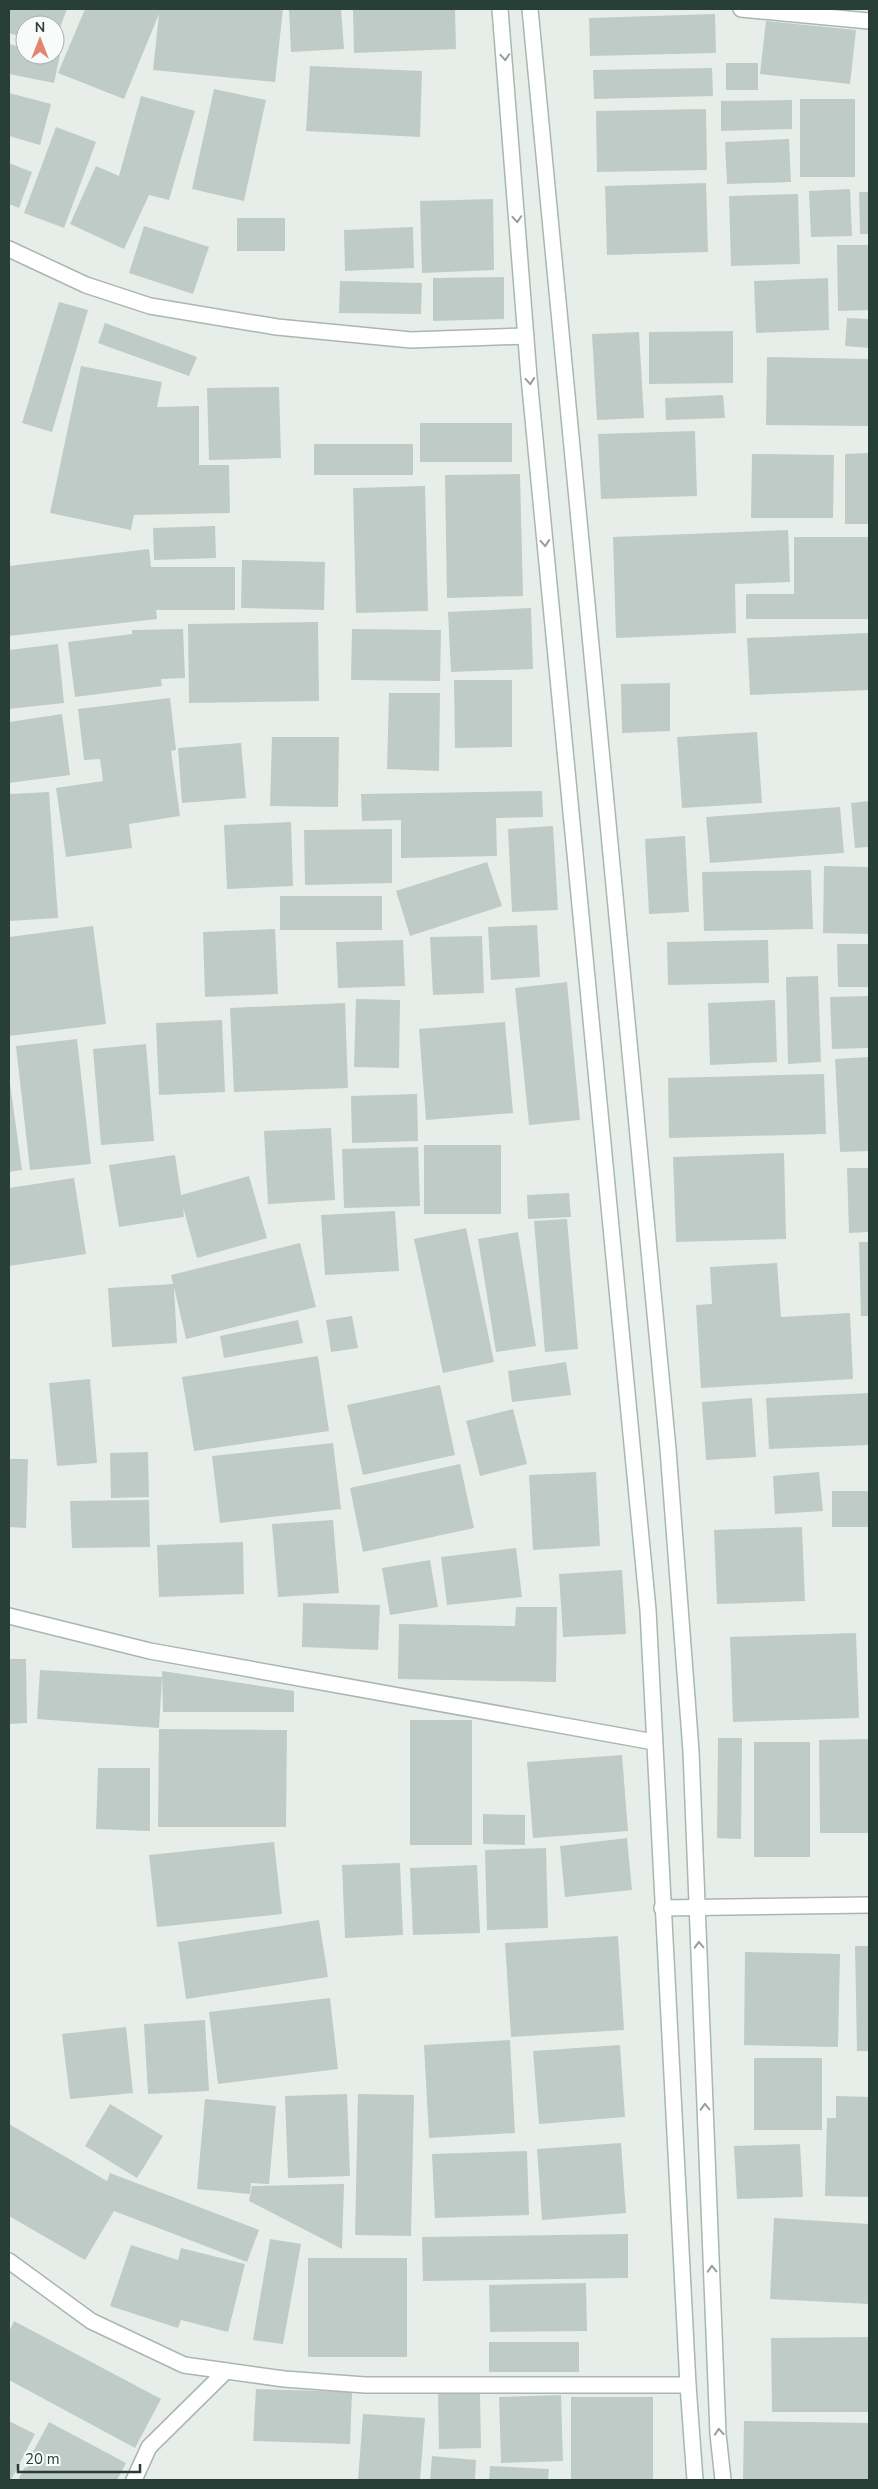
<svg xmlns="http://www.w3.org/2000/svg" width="878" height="2489" viewBox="0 0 878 2489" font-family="'Nunito Sans',sans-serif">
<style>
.building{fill:#bfcbc6}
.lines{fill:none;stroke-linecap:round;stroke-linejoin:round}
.street-casing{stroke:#aab6b1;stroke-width:18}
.secondary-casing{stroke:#a6b8b1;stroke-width:18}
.street{stroke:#fff;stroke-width:15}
.secondary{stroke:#fff;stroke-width:15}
.oneway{stroke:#939f9b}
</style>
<rect width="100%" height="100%" fill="#e7eeea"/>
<!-- building -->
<g class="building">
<path d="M9 9H67L55 41V25H25V38L9 33Z"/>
<path d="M85 9H283L275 82 153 70 159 14 124 99 58 73Z"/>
<path d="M289 9H341L344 49 291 52Z"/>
<path d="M353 9H455L456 49 354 53Z"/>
<path d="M715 14 716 53 590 56 589 18Z"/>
<path d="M766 21 856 30 850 84 760 74Z"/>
<path d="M9 44 25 48V55H60L54 83 9 74Z"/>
<rect x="726" y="63" width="32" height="27"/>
<path d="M310 66 422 71 420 137 306 131Z"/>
<path d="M712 68 713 96 594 99 593 70Z"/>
<path d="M214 89 266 100 244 201 192 189Z"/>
<path d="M9 93 51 104 40 145 9 136Z"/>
<path d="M141 96 195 111 169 200 149 195 124 249 70 224 96 166 119 176Z"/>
<rect x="800" y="99" width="55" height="78"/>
<path d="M792 100V129L721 131V101Z"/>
<path d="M706 109 707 170 597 172 596 111Z"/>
<path d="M56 127 96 142 64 228 24 213Z"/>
<path d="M789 139 791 182 727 184 725 142Z"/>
<path d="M9 163 32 172 19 208 9 204Z"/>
<path d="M706 183 708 252 607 255 605 186Z"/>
<path d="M850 189 852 236 811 237 809 191Z"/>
<path d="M859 192H869V234H860Z"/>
<path d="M798 194 800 264 731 266 729 196Z"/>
<path d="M493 199 494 270 422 273 420 201Z"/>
<rect x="237" y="218" width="48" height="33"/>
<path d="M144 226 209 247 193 294 129 273Z"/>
<path d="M413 227 414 268 345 271 344 230Z"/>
<path d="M837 245H869V310L838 311Z"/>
<path d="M504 277V319L433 321V278Z"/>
<path d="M828 278 829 330 756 333 754 281Z"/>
<path d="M340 281 422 283 421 314 339 313Z"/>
<path d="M59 302 88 310 52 432 22 423Z"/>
<path d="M847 318 869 319V348L845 346Z"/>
<path d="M105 323 197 357 189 376 98 343Z"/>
<path d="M733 331V383L649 384V332Z"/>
<path d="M639 332 644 418 597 420 592 334Z"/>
<path d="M767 357 869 359V426L766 425Z"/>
<path d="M81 366 162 382 157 407 199 406V465H229L230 513 134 515 131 530 50 513Z"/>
<path d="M279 387 281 458 209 460 207 388Z"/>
<path d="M723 395 725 418 666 420 665 398Z"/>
<rect x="420" y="423" width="92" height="39"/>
<path d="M695 431 697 496 601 499 598 434Z"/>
<rect x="314" y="444" width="99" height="31"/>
<path d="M869 453V524H845V454Z"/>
<path d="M752 454 834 455 833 518H751Z"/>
<path d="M520 474 523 596 447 598 445 475Z"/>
<path d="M425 486 428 611 356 613 353 488Z"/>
<path d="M215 526 216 558 154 560 153 528Z"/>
<path d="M788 530 790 582 735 584 736 633 616 638 613 537Z"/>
<path d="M794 537H869V619H746V594H794Z"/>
<path d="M149 549 151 567H235V610H156L157 619 9 636V566Z"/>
<path d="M242 560 325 562 324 610 241 608Z"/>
<path d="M531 608 533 669 451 672 448 612Z"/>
<path d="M318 622 319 701 189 703 188 624Z"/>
<path d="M183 629 185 678 161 679 162 686 75 697 68 642 132 634V630Z"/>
<path d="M352 629 441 630 440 681 351 680Z"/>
<path d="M869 633V690L750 695 747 638Z"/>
<path d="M58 644 64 703 9 709V650Z"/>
<path d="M454 680H512V747L455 748Z"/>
<path d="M670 683V731L622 733 621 684Z"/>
<path d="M389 693H440L439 771 387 769Z"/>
<path d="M170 698 176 750 171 751 180 816 129 824 132 848 66 857 56 788 103 781 100 759 84 760 78 709Z"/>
<path d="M62 714 70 775 9 783V722Z"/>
<path d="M757 732 762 803 682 808 677 737Z"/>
<path d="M272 737H339L338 807 270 806Z"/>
<path d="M241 743 246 798 182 803 178 748Z"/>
<path d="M542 791 543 817 496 818 497 856 401 858V820L362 821 361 794Z"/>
<path d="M49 792 58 918 9 921V794Z"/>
<path d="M869 801V847L855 848 851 803Z"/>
<path d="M840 807 844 853 710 863 706 817Z"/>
<path d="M291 822 293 886 227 889 224 825Z"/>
<path d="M553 826 558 910 512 912 508 829Z"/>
<path d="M392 829V883L305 885 304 830Z"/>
<path d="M685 836 689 912 649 914 645 839Z"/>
<path d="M487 862 502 906 410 936 396 891Z"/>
<path d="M824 866 869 867V934L823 933Z"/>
<path d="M811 870 813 929 704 931 702 872Z"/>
<rect x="280" y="896" width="102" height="34"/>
<path d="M537 925 540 977 491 980 488 927Z"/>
<path d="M93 926 106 1024 9 1036V937Z"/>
<path d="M275 929 278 994 205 997 203 932Z"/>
<path d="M482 936 484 993 433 995 430 937Z"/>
<path d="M403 940 405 986 338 988 336 942Z"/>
<path d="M768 940 769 983 668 985 667 942Z"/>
<path d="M837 944H869V987H838Z"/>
<path d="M818 976 821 1062 788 1064 786 977Z"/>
<path d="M567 982 580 1120 529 1125 515 988Z"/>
<path d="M869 996V1048L832 1049 830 997Z"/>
<path d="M356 999 400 1000 399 1068 354 1067Z"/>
<path d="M775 1000 777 1062 710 1065 708 1003Z"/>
<path d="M345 1003 348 1088 234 1092 230 1008Z"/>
<path d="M222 1020 225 1092 159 1095 156 1023Z"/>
<path d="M505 1022 513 1113 426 1120 419 1029Z"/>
<path d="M77 1039 91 1164 30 1170 16 1046Z"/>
<path d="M146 1044 154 1141 101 1145 93 1049Z"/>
<path d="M869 1057V1151L840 1152 835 1059Z"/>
<path d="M824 1074 826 1134 669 1138 668 1078Z"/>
<path d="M9 1076 22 1170 9 1172Z"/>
<path d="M417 1094 418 1141 352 1143 351 1096Z"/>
<path d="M331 1128 335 1200 268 1204 264 1131Z"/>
<rect x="424" y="1145" width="77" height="69"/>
<path d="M418 1147 420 1206 344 1208 342 1149Z"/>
<path d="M784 1153 786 1239 676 1242 673 1157Z"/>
<path d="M175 1155 181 1195 249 1176 267 1238 197 1258 183 1207 184 1217 119 1227 109 1165Z"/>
<path d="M847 1168H869V1232L849 1233Z"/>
<path d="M74 1178 86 1254 9 1266V1188Z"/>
<path d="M569 1193 571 1217 528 1219 527 1195Z"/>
<path d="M395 1211 399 1271 325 1275 321 1215Z"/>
<path d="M567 1219 578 1349 545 1352 534 1221Z"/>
<path d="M466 1228 494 1362 443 1373 414 1239Z"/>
<path d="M518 1232 536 1346 496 1352 478 1239Z"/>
<path d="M859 1242H869V1316H861Z"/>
<path d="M300 1243 316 1307 186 1339 174 1287 177 1343 112 1347 108 1288 173 1284 171 1275Z"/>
<path d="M777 1263 781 1317 850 1313 853 1379 701 1388 696 1305 712 1304 710 1267Z"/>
<path d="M352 1316 358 1348 331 1352 326 1320Z"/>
<path d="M298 1320 303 1343 224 1358 220 1336Z"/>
<path d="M318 1356 329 1431 194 1451 182 1377Z"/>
<path d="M566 1362 571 1395 512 1402 508 1371Z"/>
<path d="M90 1379 97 1463 57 1466 49 1383Z"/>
<path d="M440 1385 455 1455 363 1475 347 1405Z"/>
<path d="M869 1393V1445L769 1449 766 1398Z"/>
<path d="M752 1398 756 1457 706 1460 702 1402Z"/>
<path d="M513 1409 527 1464 480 1476 466 1421Z"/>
<path d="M333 1443 341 1509 220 1523 212 1456Z"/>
<path d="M148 1452 149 1497 111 1498 110 1453Z"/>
<path d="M9 1459H28L26 1528 9 1527Z"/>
<path d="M460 1464 474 1528 363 1552 350 1488Z"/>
<path d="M596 1472 600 1546 533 1550 529 1475Z"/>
<path d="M819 1472 823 1511 775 1514 773 1476Z"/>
<rect x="832" y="1491" width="37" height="36"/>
<path d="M149 1500 150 1547 72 1548 70 1501Z"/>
<path d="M333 1520 339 1593 278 1597 272 1524Z"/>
<path d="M802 1527 805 1601 717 1604 714 1530Z"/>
<path d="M243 1542 244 1594 159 1597 157 1545Z"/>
<path d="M516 1548 522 1597 447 1605 441 1557Z"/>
<path d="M430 1560 438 1607 390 1615 382 1568Z"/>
<path d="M622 1570 626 1634 563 1637 559 1574Z"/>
<path d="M303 1603 380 1605 378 1650 302 1647Z"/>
<path d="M516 1607H557L556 1682 398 1679 399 1624 515 1626Z"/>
<path d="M856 1633 859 1718 733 1722 730 1637Z"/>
<path d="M9 1659H26L27 1723 9 1724Z"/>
<path d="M40 1670 162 1677 159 1728 37 1719Z"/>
<path d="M162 1671 294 1691V1712H163Z"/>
<rect x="410" y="1720" width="62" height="125"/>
<path d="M159 1729 287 1730 286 1827H158Z"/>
<path d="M718 1738H742L741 1839 717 1838Z"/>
<path d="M869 1739V1833H820L819 1740Z"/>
<rect x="754" y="1742" width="56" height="115"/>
<path d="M622 1755 628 1831 533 1838 527 1762Z"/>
<path d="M98 1768H150V1831L96 1829Z"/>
<path d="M483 1814 525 1815V1845L483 1844Z"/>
<path d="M627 1838 632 1890 565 1897 560 1846Z"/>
<path d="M274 1842 282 1914 157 1927 149 1855Z"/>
<path d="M546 1848 548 1928 487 1930 485 1850Z"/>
<path d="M400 1863 403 1935 345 1938 342 1865Z"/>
<path d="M477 1865 480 1933 413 1935 410 1868Z"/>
<path d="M319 1920 328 1977 186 1999 178 1942Z"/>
<path d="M618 1936 624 2030 511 2037 505 1943Z"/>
<path d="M855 1946H869V2051H857Z"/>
<path d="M745 1952 840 1954 838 2047 744 2045Z"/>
<path d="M330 1998 338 2069 218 2084 209 2012Z"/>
<path d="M205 2020 209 2091 148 2094 144 2024Z"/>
<path d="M126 2027 133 2093 70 2099 62 2034Z"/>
<path d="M510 2040 515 2133 429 2138 424 2045Z"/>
<path d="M620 2045 625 2117 539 2124 533 2051Z"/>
<rect x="754" y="2058" width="68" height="72"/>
<path d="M347 2094 350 2176 288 2178 285 2096Z"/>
<path d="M358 2094 414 2095 411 2236 355 2235Z"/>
<path d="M836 2096 869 2097V2197L825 2196 827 2118H836Z"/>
<path d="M205 2099 276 2106 269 2184 251 2183 250 2194 197 2189Z"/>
<path d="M110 2104 163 2136 137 2178 85 2146Z"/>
<path d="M9 2124 107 2181 110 2173 259 2230 247 2262 114 2211 85 2260 9 2216Z"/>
<path d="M621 2143 626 2213 542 2220 537 2149Z"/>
<path d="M800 2144 803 2197 737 2199 734 2146Z"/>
<path d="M527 2151 529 2215 435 2218 432 2154Z"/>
<path d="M344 2184 342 2249 249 2201 252 2186Z"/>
<path d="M774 2218 869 2224V2304L770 2299Z"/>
<path d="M628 2234V2278L423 2281 422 2237Z"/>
<path d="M270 2239 301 2244 283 2344 253 2340Z"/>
<path d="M131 2245 178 2260 181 2248 245 2264 228 2332 181 2320 178 2328 110 2306Z"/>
<rect x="308" y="2258" width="99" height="99"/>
<path d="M586 2283 587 2331 490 2332 489 2285Z"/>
<path d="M14 2321 161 2399 135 2448 9 2380V2332Z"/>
<path d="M869 2337V2412H772L771 2338Z"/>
<rect x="489" y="2342" width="90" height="30"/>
<path d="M256 2389 352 2392 350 2444 253 2441Z"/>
<path d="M480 2392 481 2448 439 2449 438 2393Z"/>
<path d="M561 2395 563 2461 501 2463 499 2397Z"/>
<rect x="571" y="2397" width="82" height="83"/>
<path d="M363 2414 425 2418 420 2480H358Z"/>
<path d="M9 2421 35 2434 11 2480H9Z"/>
<path d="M744 2421 869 2423V2480H743Z"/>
<path d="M49 2422 126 2463 117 2480H18Z"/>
<path d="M432 2456 476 2460 475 2480H430Z"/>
<path d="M490 2466 549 2469 548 2480H489Z"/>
</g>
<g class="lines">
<defs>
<g id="street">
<path d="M741 9 869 21"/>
<path d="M9 249 86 285 150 306 277 327 411 340 526 336"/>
<path d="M9 1616 150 1651 654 1742"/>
<path d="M662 1908 869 1905"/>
<path d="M9 2261 91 2321 184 2365 284 2379 365 2385H688"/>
<path d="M134 2480 149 2447 226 2371"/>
</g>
<g id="secondary">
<path d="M500 9 529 377 648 1610 688 2385 695 2480"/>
<path d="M530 9 668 1449 691 1751 718 2434 723 2480"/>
</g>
</defs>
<!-- street casing -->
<use href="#street" class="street-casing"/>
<!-- secondary casing -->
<use href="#secondary" class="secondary-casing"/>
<!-- street -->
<use href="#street" class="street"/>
<!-- secondary -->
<use href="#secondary" class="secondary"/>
</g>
<!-- one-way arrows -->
<defs><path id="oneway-chevron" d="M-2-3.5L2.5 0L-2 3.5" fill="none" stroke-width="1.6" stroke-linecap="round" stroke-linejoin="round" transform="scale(1.25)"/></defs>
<g class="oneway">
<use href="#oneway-chevron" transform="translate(505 57) rotate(86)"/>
<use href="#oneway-chevron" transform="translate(517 219) rotate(86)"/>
<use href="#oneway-chevron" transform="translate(530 381) rotate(85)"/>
<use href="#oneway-chevron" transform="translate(545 543) rotate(85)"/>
<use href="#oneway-chevron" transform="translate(699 1945) rotate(-92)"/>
<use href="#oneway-chevron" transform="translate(705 2107) rotate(-92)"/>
<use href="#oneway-chevron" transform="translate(712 2269) rotate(-92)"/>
<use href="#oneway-chevron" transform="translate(719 2432) rotate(-94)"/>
</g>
<!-- border -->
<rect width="878" height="2489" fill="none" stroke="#273f37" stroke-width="20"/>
<!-- north arrow -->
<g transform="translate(40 40)"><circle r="24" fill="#f7fbf9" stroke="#a4b0ab"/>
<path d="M0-4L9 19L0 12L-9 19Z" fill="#e38570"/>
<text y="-8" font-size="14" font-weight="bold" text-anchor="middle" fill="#273f37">N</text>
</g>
<!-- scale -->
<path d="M18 2464v8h122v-8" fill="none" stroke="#273f37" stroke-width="2.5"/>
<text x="25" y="2464" font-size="15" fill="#273f37" stroke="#f7fbf9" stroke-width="4" paint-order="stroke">20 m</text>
</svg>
